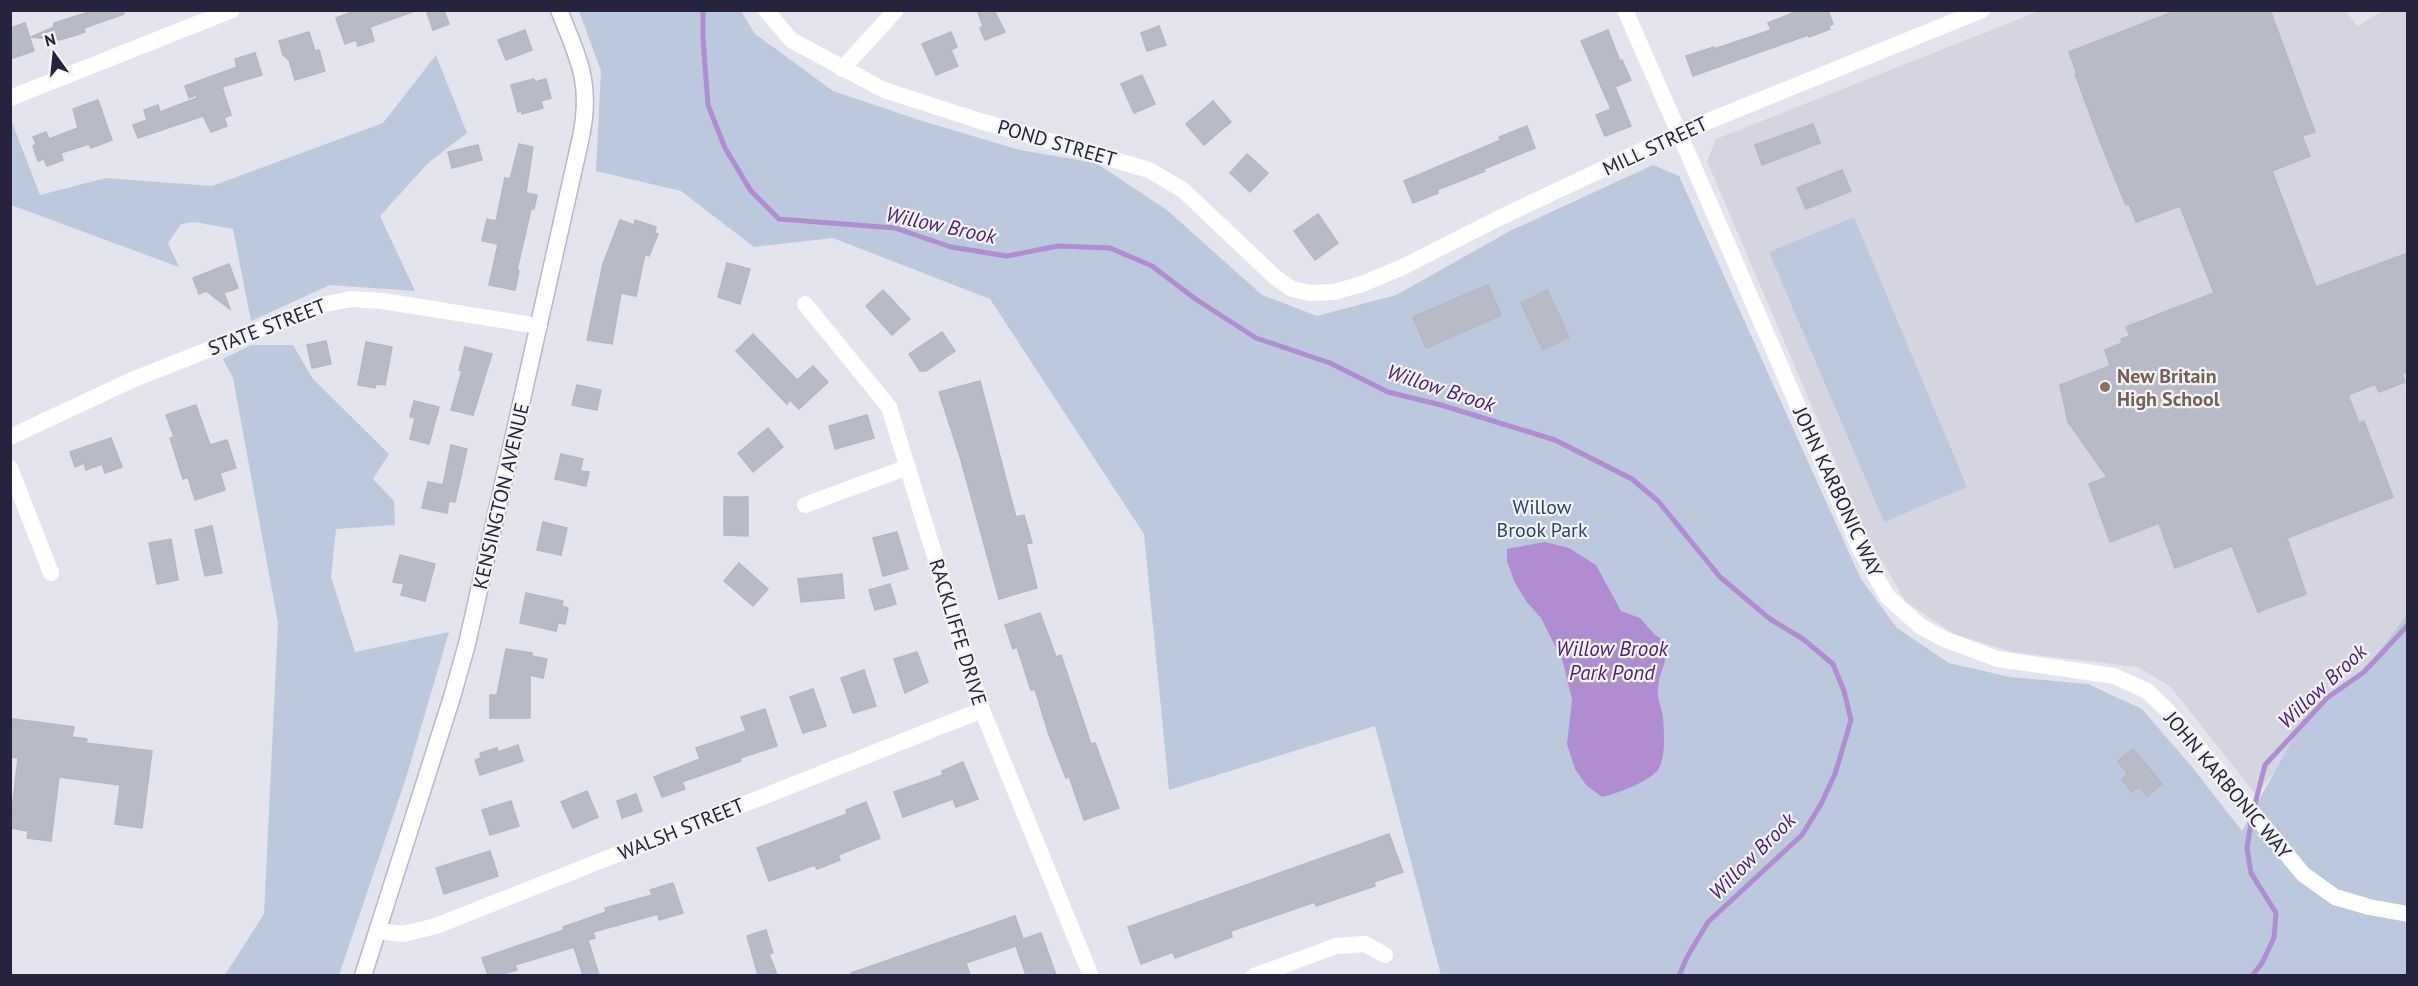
<svg xmlns="http://www.w3.org/2000/svg" width="2418" height="986" viewBox="0 0 2418 986" font-family="'PT Sans',sans-serif">
<style>
.built{fill:#d4d5e1}
.green{fill:#bcc8de}
.water{fill:#b08cd1}
.lines{fill:none;stroke-linecap:round;stroke-linejoin:round}
.stream{stroke:#b08cd1;stroke-width:5}
.building{fill:#b9bac8;stroke:#b6b6c7;stroke-width:1.5}
.secondary-casing{stroke:#b7b7cd;stroke-width:19}
.minor{stroke:#fff;stroke-width:16}
.tertiary{stroke:#fff;stroke-width:16}
.secondary{stroke:#fff;stroke-width:16}
.education-dot{fill:#8d6e63;stroke:#f4f5f9;stroke-width:2}
.labels{text-anchor:middle;dominant-baseline:central;stroke-width:4.5;stroke-linejoin:round;paint-order:stroke}
.street-label{font-size:20px;fill:#26233e;stroke:#f4f5f9}
.education-label{font-size:20px;font-weight:bold;fill:#785e54;stroke:#f4f5f9;text-anchor:start}
.park-label{font-size:20px;fill:#2d3e75;stroke:#f4f5f9}
.water-label{font-size:21px;font-style:italic;fill:#4f1d7a;stroke:#f4f5f9}
</style>
<rect width="100%" height="100%" fill="#e3e4ed"/>
<!-- built -->
<path class="built" d="M2039 11H2346L2357 26 2383 11H2407V614L2364 672 2336 690 2303 720 2276 770 2256 795 2170 686 2137 667 2013 652 1954 634 1905 601 1867 535 1707 161 1716 139Z"/>
<!-- green -->
<g class="green">
<path d="M579 11H741L755 34 833 91 919 120 1020 150 1096 163 1167 210 1262 295 1317 316 1396 295 1510 231 1653 165 1679 176 1861 579 1897 628 1949 663 2010 677 2088 684 2142 709 2192 767 2242 831 2303 720 2336 690 2364 672 2407 614V975H1441L1375 726 1169 790 1144 534 990 299 833 238 754 247 681 191 596 171 601 71Z"/>
<path d="M436 55 467 133 428 163 380 216 415 291 330 285 251 321 233 229 195 222 181 224 168 243 179 267 11 205V120L40 195 106 178 212 186 383 123Z"/>
<path d="M1854 217 1967 487 1884 522 1769 252Z"/>
<path d="M251 345H293L313 379 389 454 373 479 394 501 395 525 336 529 331 577 355 652 449 632 406 778 339 975H225L264 914 278 623 233 378 223 359Z"/>
</g>
<!-- water -->
<path class="water" d="M1545 542 1569 548 1596 565 1621 611 1640 618 1655 635 1665 641C1670 660 1658 672 1658 690 1657 700 1662 708 1663 717 1664 731 1666 755 1659 768 1652 781 1616 794 1602 797L1586 785 1575 769 1567 744 1572 700 1563 662 1541 618 1526 601 1514 581 1507 561V549Z"/>
<g class="lines">
<!-- stream -->
<g class="stream">
<path d="M703 10V39L708 105 725 148 751 191 779 219 895 228 951 247 1007 256 1058 246 1110 248 1152 266 1194 298 1256 338 1330 363 1388 392 1441 405 1555 440 1632 479 1658 501 1720 577 1770 619 1803 639 1833 664 1844 691 1851 720 1835 774 1821 804 1802 835 1708 922 1687 957 1679 976"/>
<path d="M2254 808 2265 765 2327 698 2364 672 2408 625"/>
<path d="M2252 817 2247 848 2251 873 2276 913 2274 938 2262 963 2252 976"/>
</g>
</g>
<!-- building -->
<g class="building">
<path d="M95 10H123L124 14 84 28 85 32 73 36 59 40 31 37 54 27V23Z"/>
<path d="M357 10H411L412 12 370 27 374 41 358 46 356 40 345 44 336 18Z"/>
<path d="M426 10H444L449 24 433 30Z"/>
<path d="M977 10H994L1005 32 985 40 980 28 983 26Z"/>
<path d="M1800 10H1828L1833 24 1829 26 1830 29 1809 37 1808 35 1693 76 1686 56 1714 47V49L1771 30 1768 23Z"/>
<path d="M2178 10H2270L2315 132 2302 136 2310 156 2272 171 2316 287 2408 253V372L2402 374 2405 382 2379 392 2375 384 2348 395 2359 423 2364 421 2393 497 2287 538 2306 594 2258 612 2232 546 2175 568 2159 523 2110 542 2089 484 2107 477 2068 422 2060 385 2110 366 2105 350 2122 343 2121 339 2130 336 2126 327 2214 293 2180 206 2136 222 2129 204 2126 205 2101 144 2075 74H2077L2069 52Z"/>
<path d="M25 23 34 51 10 59V28Z"/>
<path d="M1159 26 1166 45 1147 51 1141 33Z"/>
<path d="M525 30 532 50 506 60 498 40Z"/>
<path d="M1608 30 1620 61 1622 60 1631 80 1615 87 1631 126 1605 136 1596 115 1611 109 1581 41Z"/>
<path d="M309 32 315 51 319 50 325 71 295 80 289 60 283 55 279 41Z"/>
<path d="M951 32 957 47 951 50 958 66 936 75 922 44Z"/>
<path d="M255 53 262 75 222 87 231 115 224 118 227 126 211 132 203 116 138 138 133 125 147 120 144 110 158 105 160 112 197 98 196 95 189 98 185 86 237 67 235 59Z"/>
<path d="M1142 75 1155 104 1134 113 1121 84Z"/>
<path d="M534 79 535 82 546 79 551 98 541 101 543 108 522 114 521 111 518 112 511 85Z"/>
<path d="M98 100 112 140 91 148 89 144 61 153 63 160 47 166 44 159 38 161 33 146 36 144 33 137 46 132 49 139 78 128 73 109Z"/>
<path d="M1213 101 1231 122 1204 145 1186 124Z"/>
<path d="M1813 124 1820 143 1762 165 1755 145Z"/>
<path d="M1527 126 1535 148 1484 169 1485 171 1437 190 1438 193 1413 203 1404 181 1501 140 1499 137Z"/>
<path d="M519 144 533 147 526 193 537 195 534 209H531L517 270 519 271 515 290 489 285 498 244 482 241 487 219 496 221 505 178 510 179Z"/>
<path d="M478 145 482 160 452 168 448 152Z"/>
<path d="M1247 154 1268 173 1250 192 1230 173Z"/>
<path d="M1842 170 1851 191 1806 209 1797 188Z"/>
<path d="M1318 214 1338 243 1315 260 1294 231Z"/>
<path d="M620 220 634 225 635 220 656 227 655 233 658 234 649 256 645 254 636 296 621 293 612 344 587 340 603 264Z"/>
<path d="M727 263 750 269 740 304 718 297Z"/>
<path d="M229 264 238 288 224 293 230 309 206 291 199 294 193 278Z"/>
<path d="M1488 285 1501 315 1426 348 1413 317Z"/>
<path d="M883 290 910 319 892 335 866 306Z"/>
<path d="M1547 290 1569 337 1543 350 1521 303Z"/>
<path d="M942 332 955 351 926 371H920L909 354Z"/>
<path d="M753 334 797 380 813 366 828 382 799 409 790 400 787 404 736 351Z"/>
<path d="M326 341 331 364 312 368 307 345Z"/>
<path d="M366 342 392 347 385 385 376 384 375 388 358 385Z"/>
<path d="M465 347 492 354 473 415 451 410 462 371 459 370Z"/>
<path d="M980 381 1016 517 1024 515 1032 543 1026 544 1037 588 999 599 961 460 939 392Z"/>
<path d="M577 385 601 390 597 410 572 405Z"/>
<path d="M414 401 439 407 429 444 410 439 415 418 410 417Z"/>
<path d="M196 405 210 445 227 440 236 468 220 473 225 490 195 500 188 477 183 479 170 438 174 437 166 415Z"/>
<path d="M867 415 874 438 835 449 829 426Z"/>
<path d="M768 428 783 447 753 472 738 453Z"/>
<path d="M111 438 122 467 105 473 102 464 86 470 84 463 75 467 70 452Z"/>
<path d="M451 445 467 449 455 502 449 501 447 513 422 508 428 482 443 485Z"/>
<path d="M561 454 583 459 580 471 589 472 586 486 555 479Z"/>
<path d="M724 497H748V536L724 535Z"/>
<path d="M543 522 567 528 561 555 537 550Z"/>
<path d="M212 526 222 573 205 576 195 530Z"/>
<path d="M897 532 908 569 883 576 873 538Z"/>
<path d="M171 539 178 580 157 584 149 543Z"/>
<path d="M400 555 435 564 425 601 401 595 404 584 393 582Z"/>
<path d="M739 563 768 589 753 606 724 581Z"/>
<path d="M842 574 844 598 801 602 798 579Z"/>
<path d="M890 584 896 604 875 610 869 590Z"/>
<path d="M526 593 563 601 562 606 568 608 565 624 558 623 556 631 520 623Z"/>
<path d="M1040 613 1056 657 1061 655 1091 744 1095 743 1119 808 1084 820 1069 776 1066 778 1048 732 1035 689 1031 690 1017 647 1013 649 1005 625Z"/>
<path d="M506 649 532 653V656L547 659 543 678 530 675V718H490V695H497Z"/>
<path d="M917 652 928 682 905 693 894 659Z"/>
<path d="M864 670 876 706 853 713 841 678Z"/>
<path d="M813 689 826 726 803 733 790 697Z"/>
<path d="M765 709 777 746 740 758 741 761 682 782 685 789 662 797 654 777 700 759 696 748 746 731 741 717Z"/>
<path d="M13 719 74 727 72 737 87 739 86 743 152 751 142 828 115 824 120 785 59 777 51 841 27 838 28 831 10 828 18 758 10 757V731Z"/>
<path d="M518 745 523 761 480 775 475 760 481 758 480 753 497 748 498 752Z"/>
<path d="M2133 749 2162 784 2147 796 2139 787 2132 792 2122 779 2128 774 2118 761Z"/>
<path d="M963 762 978 799 956 807 953 799 903 817 894 792 943 775 942 771Z"/>
<path d="M587 791 598 817 573 828 561 802Z"/>
<path d="M636 794 642 811 622 818 617 801Z"/>
<path d="M511 801 519 826 490 835 482 810Z"/>
<path d="M866 802 880 838 838 855 840 860 817 869 815 865 769 881 757 848 847 814 846 810Z"/>
<path d="M1389 834 1403 872 1374 882 1375 886 1348 895 1316 906 1315 902 1231 931 1232 937 1175 958 1173 952 1141 964 1128 927Z"/>
<path d="M490 851 498 876 444 894 436 868Z"/>
<path d="M673 883 683 913 659 920 658 914 593 932 595 938 588 940 599 975H583L574 947 515 965 517 970 499 975H488L482 958 564 930 563 927 606 912 605 908 652 895 650 890Z"/>
<path d="M1015 916 1023 939 1041 933 1056 975H1026L1016 946 966 963 970 975H851V973Z"/>
<path d="M766 930 773 953 769 954 777 975H758L747 936Z"/>
</g>
<g class="lines">
<defs>
<path id="secondary" d="M363 976 452 697 467 644 581 137C592 83 579 60 559 10"/>
</defs>
<!-- secondary casing -->
<use href="#secondary" class="secondary-casing"/>
<!-- minor -->
<g class="minor">
<path d="M766 10 791 40 884 90 980 121 1149 170 1183 190 1276 278 1292 289 1310 293 1334 292 1362 284 1405 266 1497 219 1679 133 1861 551 1887 596 1920 626 1944 639 1998 659 2114 676 2147 691 2165 708 2192 739 2303 874 2335 897 2369 907 2408 914"/>
<path d="M842 69 896 10"/>
<path d="M10 98 232 10"/>
<path d="M805 304 889 407 982 710 1091 976"/>
<path d="M10 437 132 380 321 305 351 299 382 301 539 326"/>
<path d="M10 468 51 573"/>
<path d="M805 505 908 467"/>
<path d="M378 931 403 934 436 926 982 710"/>
<path d="M1254 976 1336 946 1365 944 1385 955"/>
</g>
<!-- tertiary -->
<path class="tertiary" d="M1625 10 1679 133 1982 10"/>
<!-- secondary -->
<use href="#secondary" class="secondary"/>
</g>
<!-- markers -->
<circle class="education-dot" cx="2105" cy="387" r="6"/>
<g class="labels">
<!-- street labels -->
<g class="street-label">
<text transform="translate(1057 143) rotate(16)">POND STREET</text>
<text transform="translate(1655 146) rotate(-25)">MILL STREET</text>
<text transform="translate(267 327) rotate(-21)">STATE STREET</text>
<text transform="translate(1838 492) rotate(65)">JOHN KARBONIC WAY</text>
<text transform="translate(501 496) rotate(-77)">KENSINGTON AVENUE</text>
<text transform="translate(958 632) rotate(73)">RACKLIFFE DRIVE</text>
<text transform="translate(2228 785) rotate(50)">JOHN KARBONIC WAY</text>
<text transform="translate(681 829) rotate(-22)">WALSH STREET</text>
</g>
<!-- education labels -->
<g class="education-label">
<text x="2117" y="376">New Britain<tspan x="2117" dy="23">High School</tspan></text>
</g>
<!-- park labels -->
<g class="park-label">
<text x="1542" y="507">Willow<tspan x="1542" dy="23">Brook Park</tspan></text>
</g>
<!-- water labels -->
<g class="water-label">
<text transform="translate(941 225) rotate(12)">Willow Brook</text>
<text transform="translate(1441 388) rotate(18)">Willow Brook</text>
<text x="1612" y="648">Willow Brook<tspan x="1612" dy="24">Park Pond</tspan></text>
<text transform="translate(2322 686) rotate(-43)">Willow Brook</text>
<text transform="translate(1752 856) rotate(-45)">Willow Brook</text>
</g>
</g>
<!-- border -->
<rect width="2418" height="986" fill="none" stroke="#26233e" stroke-width="24"/>
<!-- north arrow -->
<g transform="translate(54 54) rotate(345)" stroke="#f4f5f9" stroke-width="4.5" paint-order="stroke">
<path d="M0-4.5L10 22L0 15L-10 22Z" fill="#26233e"/>
<text y="-9" font-size="16" font-weight="bold" text-anchor="middle" fill="#26233e">N</text>
</g>
</svg>
